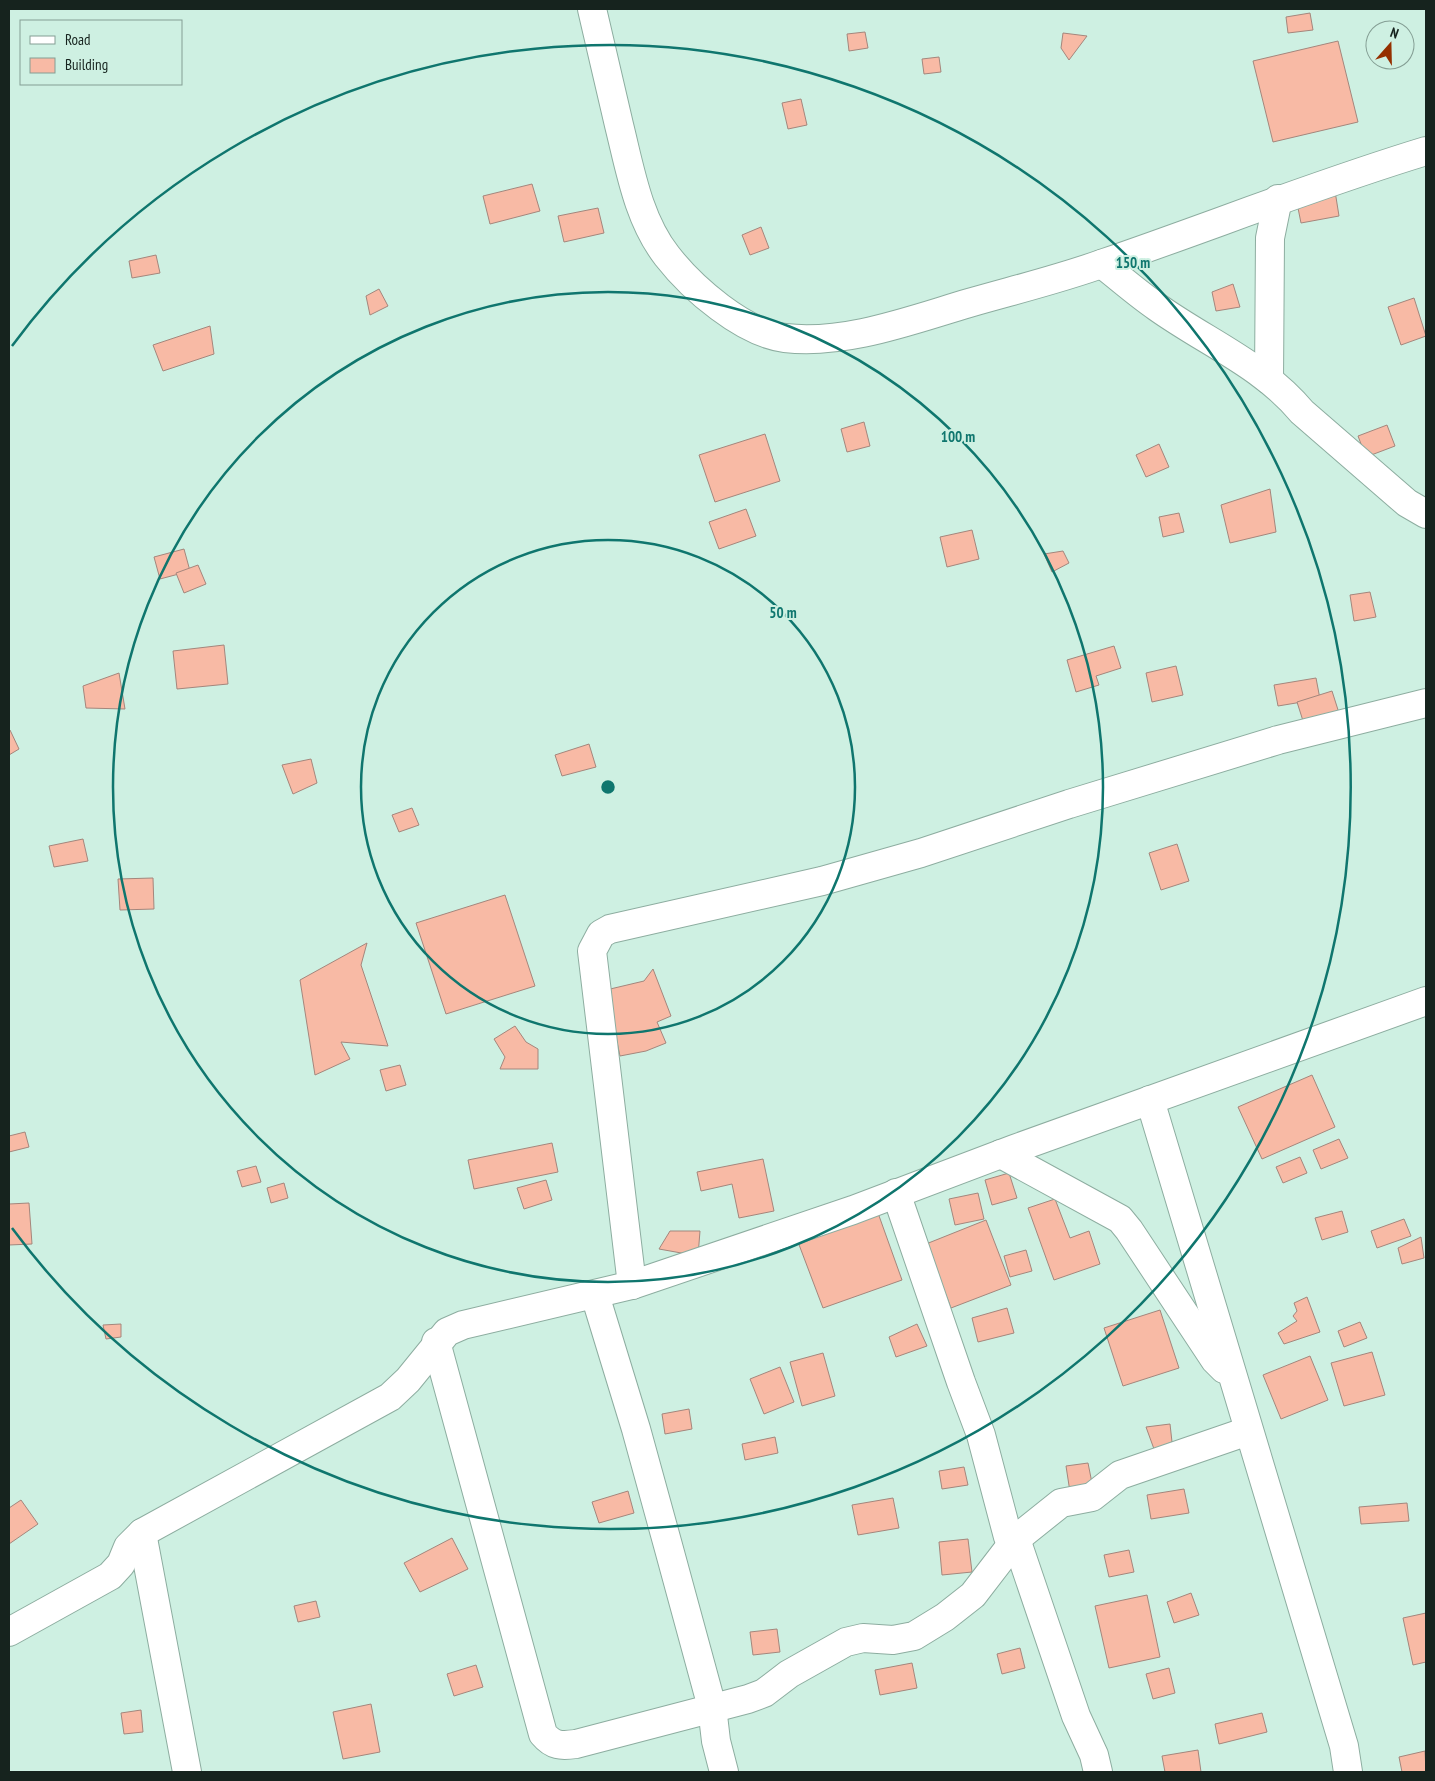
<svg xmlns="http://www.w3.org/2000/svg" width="1435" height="1781" viewBox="0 0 1435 1781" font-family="'PT Sans Narrow',sans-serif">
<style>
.building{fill:#f8baa5;stroke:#a4867c}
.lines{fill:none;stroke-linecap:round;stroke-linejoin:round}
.street-casing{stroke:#8dada0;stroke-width:30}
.street{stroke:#fff;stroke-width:28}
.ring{fill:none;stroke:#0f766e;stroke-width:2.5}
.centre{fill:#0f766e;stroke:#cef0e2;stroke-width:2.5}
.ring-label{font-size:15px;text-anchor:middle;font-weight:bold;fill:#0f766e;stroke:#cef0e2;stroke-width:4;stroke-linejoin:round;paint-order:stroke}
</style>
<rect width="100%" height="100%" fill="#cef0e2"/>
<!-- building -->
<g class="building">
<path d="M1310 13 1313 30 1288 33 1286 17Z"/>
<path d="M865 32 868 48 849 51 847 34Z"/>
<path d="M1063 33 1087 36 1069 60 1061 48Z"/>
<path d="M1338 41 1358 122 1273 142 1253 61Z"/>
<path d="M939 57 941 72 924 74 922 59Z"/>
<path d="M801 99 807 125 788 129 782 103Z"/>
<path d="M532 184 540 211 490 224 483 196Z"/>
<path d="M1335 191 1339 216 1301 223 1296 198Z"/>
<path d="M598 208 604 233 564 242 558 216Z"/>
<path d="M761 227 769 248 750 255 742 235Z"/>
<path d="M156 255 160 273 132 278 129 261Z"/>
<path d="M1233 284 1240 307 1216 311 1212 292Z"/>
<path d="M379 289 388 306 370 315 366 296Z"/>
<path d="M1414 298 1426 336 1401 345 1388 307Z"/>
<path d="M210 326 214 354 163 371 153 345Z"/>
<path d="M864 422 870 446 847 452 841 429Z"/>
<path d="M1387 425 1395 446 1366 457 1358 436Z"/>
<path d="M765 434 780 481 715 502 699 455Z"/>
<path d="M1159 444 1169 467 1146 477 1136 455Z"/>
<path d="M1270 489 1276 532 1230 543 1221 505Z"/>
<path d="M746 509 756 536 719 549 709 522Z"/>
<path d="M1179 513 1184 532 1163 537 1159 517Z"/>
<path d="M972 530 979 559 947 567 940 537Z"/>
<path d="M184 549 190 571 160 579 154 557Z"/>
<path d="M1063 551 1069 563 1052 572 1044 554Z"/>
<path d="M198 565 206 584 184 593 176 573Z"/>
<path d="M1370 592 1376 617 1354 621 1350 595Z"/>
<path d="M224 645 228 684 177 689 173 651Z"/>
<path d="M1114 646 1121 668 1096 676 1099 685 1076 692 1067 660Z"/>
<path d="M1176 666 1183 695 1152 702 1146 673Z"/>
<path d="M119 673 125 709 86 708 83 686Z"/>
<path d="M1316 678 1320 699 1278 706 1274 685Z"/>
<path d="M1332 691 1339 713 1304 724 1297 702Z"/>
<path d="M10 730 19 749 9 755V731Z"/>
<path d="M589 744 596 767 562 776 555 755Z"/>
<path d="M311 759 317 783 293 794 282 765Z"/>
<path d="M412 808 419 825 399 832 392 815Z"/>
<path d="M83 839 88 861 54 867 49 846Z"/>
<path d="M1177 844 1189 881 1161 890 1149 853Z"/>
<path d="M153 878 154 909 120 910 118 879Z"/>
<path d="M505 895 535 986 446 1014 416 923Z"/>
<path d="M367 943 361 965 388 1046 341 1042 350 1059 315 1075 300 980Z"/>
<path d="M653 969 671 1016 657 1022 666 1043 646 1051 620 1056 606 990 644 981Z"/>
<path d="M515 1026 526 1042 538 1049V1069H500L505 1057 494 1039Z"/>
<path d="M400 1065 406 1085 386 1091 380 1070Z"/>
<path d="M1312 1075 1335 1127 1262 1159 1238 1107Z"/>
<path d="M25 1132 29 1147 9 1152V1136Z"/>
<path d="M1339 1139 1348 1158 1321 1169 1313 1150Z"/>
<path d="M552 1143 558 1172 474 1189 468 1160Z"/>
<path d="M1300 1157 1307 1173 1283 1183 1276 1167Z"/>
<path d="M763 1159 774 1211 739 1218 732 1184 701 1191 697 1172Z"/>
<path d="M256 1166 261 1182 242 1187 237 1171Z"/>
<path d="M1009 1173 1017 1198 992 1205 985 1180Z"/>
<path d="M546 1180 552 1200 524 1209 517 1188Z"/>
<path d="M284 1183 288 1198 271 1203 267 1188Z"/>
<path d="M978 1193 984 1219 955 1225 949 1199Z"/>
<path d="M1055 1199 1070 1238 1089 1231 1100 1264 1054 1280 1028 1208Z"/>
<path d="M29 1203 32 1244 9 1245V1204Z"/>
<path d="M1342 1211 1348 1232 1322 1240 1315 1218Z"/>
<path d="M878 1213 902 1280 823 1308 798 1242Z"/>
<path d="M1404 1219 1411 1236 1377 1248 1371 1231Z"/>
<path d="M986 1220 1011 1285 951 1308 926 1244Z"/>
<path d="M670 1231H700L698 1256 659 1249Z"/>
<path d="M1421 1237 1424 1258 1402 1264 1398 1248Z"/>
<path d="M1026 1250 1032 1271 1010 1277 1004 1256Z"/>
<path d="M1307 1297 1320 1332 1284 1344 1278 1333 1297 1321 1293 1316 1297 1311 1294 1303Z"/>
<path d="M1007 1308 1014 1333 978 1342 972 1318Z"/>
<path d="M1160 1310 1179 1368 1123 1386 1104 1328Z"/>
<path d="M1360 1322 1367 1338 1344 1347 1338 1331Z"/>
<path d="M121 1324V1337L106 1339 103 1325Z"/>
<path d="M917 1324 927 1346 896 1357 889 1337Z"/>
<path d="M1372 1352 1385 1395 1344 1406 1331 1363Z"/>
<path d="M823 1353 835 1396 802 1406 790 1362Z"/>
<path d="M1310 1356 1328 1400 1281 1419 1263 1375Z"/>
<path d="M780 1367 794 1402 764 1414 750 1379Z"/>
<path d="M689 1409 692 1429 665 1434 662 1414Z"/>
<path d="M1170 1424 1172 1442 1154 1449 1146 1427Z"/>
<path d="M775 1437 778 1453 745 1460 742 1444Z"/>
<path d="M1088 1463 1093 1488 1070 1492 1066 1466Z"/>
<path d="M964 1467 968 1485 942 1489 939 1471Z"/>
<path d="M1184 1489 1189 1513 1151 1519 1147 1495Z"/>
<path d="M628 1491 634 1513 599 1523 592 1502Z"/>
<path d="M893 1498 899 1528 858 1535 852 1505Z"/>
<path d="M21 1500 38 1524 9 1544V1508Z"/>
<path d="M1407 1503 1409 1521 1361 1524 1359 1507Z"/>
<path d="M452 1538 468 1569 420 1592 404 1563Z"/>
<path d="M968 1539 972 1572 942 1575 939 1542Z"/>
<path d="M1129 1550 1134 1572 1109 1577 1104 1555Z"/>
<path d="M1191 1593 1199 1615 1174 1623 1167 1602Z"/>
<path d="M1147 1595 1160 1657 1109 1668 1095 1606Z"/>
<path d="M316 1601 320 1617 298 1622 294 1606Z"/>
<path d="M1426 1613V1662L1413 1665 1403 1618Z"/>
<path d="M777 1629 780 1652 753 1655 750 1632Z"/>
<path d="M1020 1648 1025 1668 1002 1674 997 1654Z"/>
<path d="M912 1663 917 1688 880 1695 875 1670Z"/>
<path d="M476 1665 483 1687 454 1696 447 1674Z"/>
<path d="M1169 1668 1175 1693 1153 1699 1146 1674Z"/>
<path d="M371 1704 380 1752 343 1759 333 1712Z"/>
<path d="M141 1710 143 1732 124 1734 121 1713Z"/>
<path d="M1262 1713 1267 1732 1219 1744 1215 1724Z"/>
<path d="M1198 1750 1201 1772H1165L1162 1756Z"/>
<path d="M1425 1751 1426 1772H1402L1399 1757Z"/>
</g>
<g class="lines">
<defs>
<g id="street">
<path d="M592 9C601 47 610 86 619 125 630 169 638 219 667 256 692 288 743 333 785 338 846 345 911 320 969 303 1014 290 1060 279 1104 263 1212 226 1317 184 1426 151"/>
<path d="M1102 264C1120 278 1138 294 1157 307 1206 342 1263 365 1302 412L1407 503 1426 514"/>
<path d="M1269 380 1270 238 1278 199"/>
<path d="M1150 1100 1344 1746 1348 1772"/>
<path d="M1001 1154 1120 1219 1129 1230 1215 1360 1224 1369"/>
<path d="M896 1193 961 1382 981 1435 1008 1537 1016 1539 1076 1716 1094 1755 1098 1772"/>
<path d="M632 1285 592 951 601 934 610 929 822 881 921 853 1069 804 1278 740 1426 703"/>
<path d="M595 1295 636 1429 669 1549 712 1707 716 1741 724 1772"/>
<path d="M436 1342 543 1734C553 1746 561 1746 576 1744L748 1699 764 1693 789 1674 846 1642 863 1638 893 1640 914 1636 945 1617 973 1595 1016 1539 1061 1503 1092 1497 1120 1475 1248 1431"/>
<path d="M142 1533 187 1772"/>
<path d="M9 1632 110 1576 121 1564 128 1547 142 1533 390 1397 408 1380 447 1332 463 1325 632 1285 853 1210 1014 1149 1426 1001"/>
</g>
</defs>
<!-- street casing -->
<use href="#street" class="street-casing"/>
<!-- street -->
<use href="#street" class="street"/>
</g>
<!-- distance rings -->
<g class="ring">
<circle cx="608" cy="787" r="247"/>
<circle cx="608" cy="787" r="495"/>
<path d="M12 346A742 742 0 1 1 12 1228"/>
</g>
<circle cx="608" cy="787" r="8" class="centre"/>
<g class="ring-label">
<text x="1133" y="268">150 m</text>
<text x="958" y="442">100 m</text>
<text x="783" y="618">50 m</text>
</g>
<!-- border -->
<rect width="1435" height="1781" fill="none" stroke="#16231e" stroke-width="20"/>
<!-- legend -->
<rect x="20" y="20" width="162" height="65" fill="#cef0e2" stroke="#849e94"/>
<rect x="30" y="36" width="25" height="8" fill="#ffffff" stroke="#849e94"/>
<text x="65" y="45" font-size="15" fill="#16231e">Road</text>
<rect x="30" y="58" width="25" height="15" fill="#f8baa5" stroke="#849e94"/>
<text x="65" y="70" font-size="15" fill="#16231e">Building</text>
<!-- north arrow -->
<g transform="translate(1390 45) rotate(20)"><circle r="24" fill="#cef0e2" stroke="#849e94"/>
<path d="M0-4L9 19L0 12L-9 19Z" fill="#953000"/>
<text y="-8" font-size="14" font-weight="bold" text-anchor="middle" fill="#16231e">N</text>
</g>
</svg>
